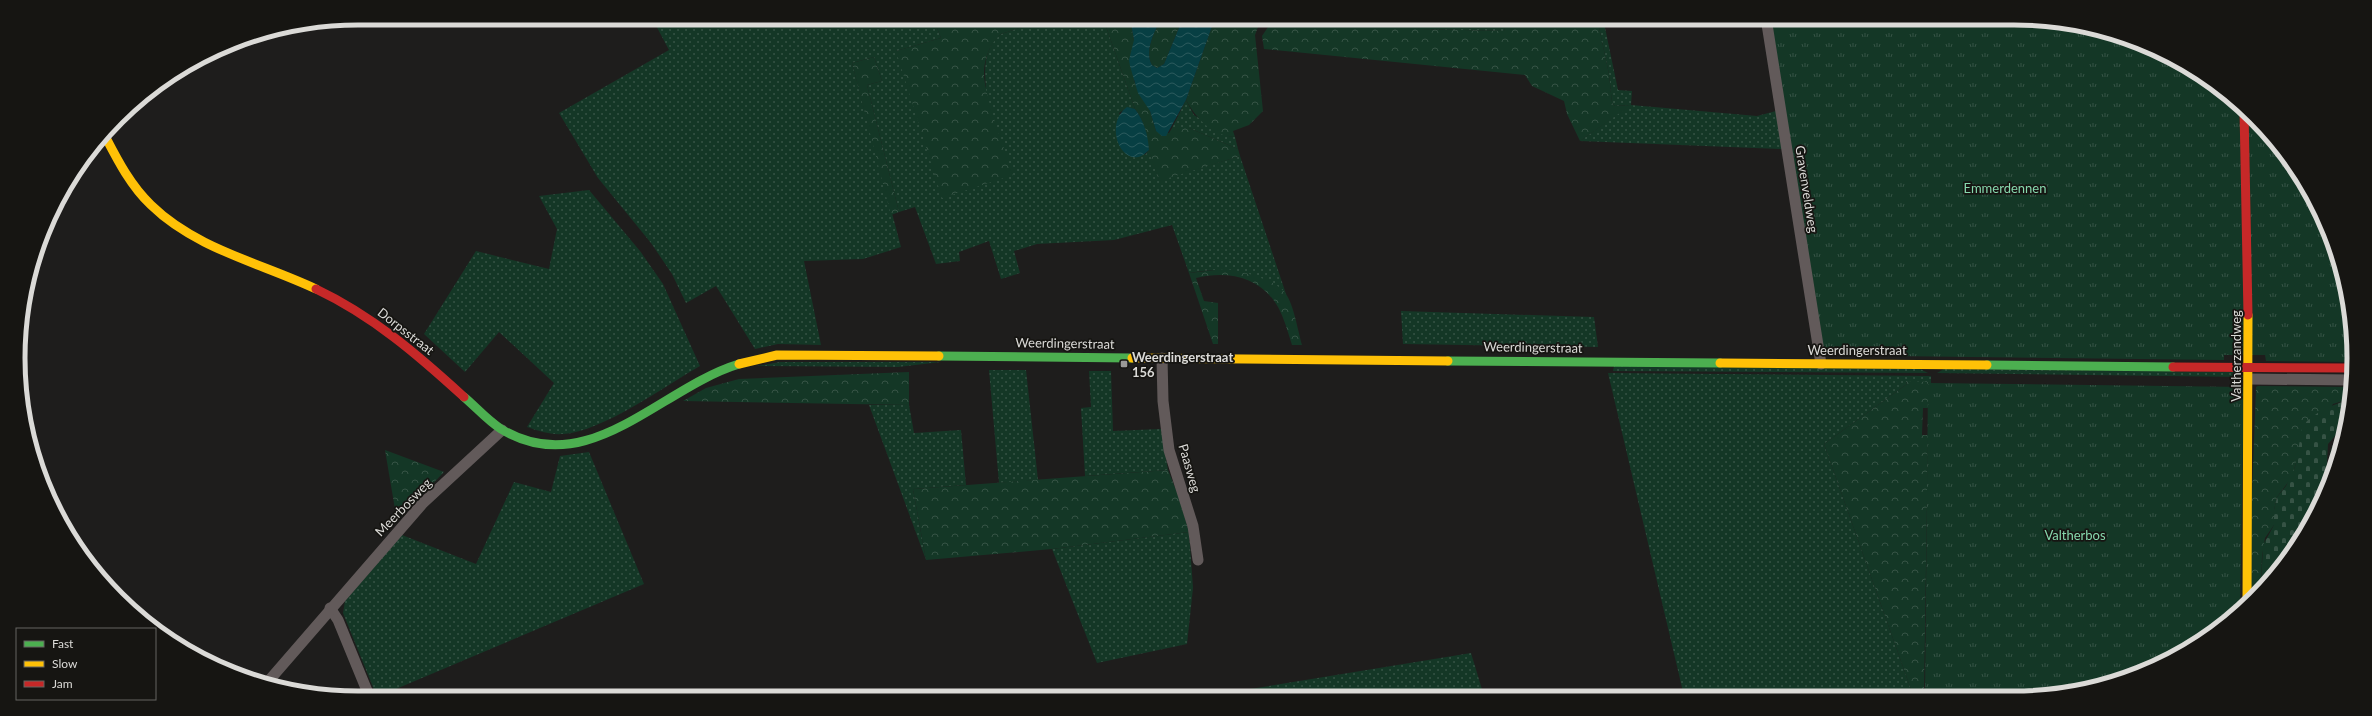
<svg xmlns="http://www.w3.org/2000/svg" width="2372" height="716" viewBox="0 0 2372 716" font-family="Lato,sans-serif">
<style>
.grass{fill:url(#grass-dots)}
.forest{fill:url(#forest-crowns)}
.cemetery{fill:url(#cemetery-stones)}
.park{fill:url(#park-tufts)}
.water{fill:url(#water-waves)}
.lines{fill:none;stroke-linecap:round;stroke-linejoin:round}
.street{stroke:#625a5a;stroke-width:11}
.fast{stroke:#4caf50;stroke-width:9}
.slow{stroke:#ffc107;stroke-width:9}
.jam{stroke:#c62828;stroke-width:9}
.poi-dot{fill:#999896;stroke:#161512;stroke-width:1.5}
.labels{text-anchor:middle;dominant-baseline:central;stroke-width:3.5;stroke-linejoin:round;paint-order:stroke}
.park-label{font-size:13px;fill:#87d9ae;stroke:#161512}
.street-label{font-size:13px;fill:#dbdad7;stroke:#161512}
.poi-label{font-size:13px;font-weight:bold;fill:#dbdad7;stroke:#161512;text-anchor:start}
.rim{fill:none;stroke:#dbdad7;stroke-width:5}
</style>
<defs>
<pattern id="grass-dots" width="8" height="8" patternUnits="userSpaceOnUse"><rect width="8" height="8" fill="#143726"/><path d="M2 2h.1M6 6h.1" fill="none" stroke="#365345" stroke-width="1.8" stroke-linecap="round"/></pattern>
<pattern id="forest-crowns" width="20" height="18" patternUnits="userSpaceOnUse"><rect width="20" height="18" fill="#143726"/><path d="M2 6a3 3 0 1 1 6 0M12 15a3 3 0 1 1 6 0" fill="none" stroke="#365345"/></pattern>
<pattern id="cemetery-stones" width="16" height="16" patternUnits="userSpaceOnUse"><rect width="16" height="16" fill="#143726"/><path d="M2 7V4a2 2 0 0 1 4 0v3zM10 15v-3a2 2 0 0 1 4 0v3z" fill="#365345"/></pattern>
<pattern id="park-tufts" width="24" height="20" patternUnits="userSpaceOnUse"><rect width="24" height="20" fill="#143726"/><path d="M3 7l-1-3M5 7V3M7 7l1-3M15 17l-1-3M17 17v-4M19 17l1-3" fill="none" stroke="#365345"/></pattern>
<pattern id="water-waves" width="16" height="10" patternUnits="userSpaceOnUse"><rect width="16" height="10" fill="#073f43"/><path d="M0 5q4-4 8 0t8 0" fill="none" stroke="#2b5a5d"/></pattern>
</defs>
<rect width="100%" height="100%" fill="#1e1d1c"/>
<!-- grass -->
<g class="grass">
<path d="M652 18H933L941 38 896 51 986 88C984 69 984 47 1001 34L1050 18H1103L1135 109 1127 108 1119 113 1145 155 1149 150 1159 180 1240 156 1286 294C1252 270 1229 266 1189 273L1172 225 1114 240 1037 244 1014 251 1020 273 1001 279 989 241 959 252 960 261 936 264 915 207 899 212 867 85 882 81 874 57 852 63 901 247 863 259 804 261 821 345 778 344 755 349 716 286 686 303 672 274 651 243 598 178 559 113 669 50Z"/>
<path d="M1417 18H1501L1505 31 1419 29Z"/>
<path d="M1597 18H1603L1618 90 1632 91 1631 105 1757 116 1776 111 1782 149 1580 141 1630 105 1615 106 1612 103 1609 74Z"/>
<path d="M1186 100 1194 115 1228 136 1235 137 1238 149 1189 128H1172Z"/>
<path d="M589 190 640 251 663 284 700 366C665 386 602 432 563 434 550 435 539 431 527 427L554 383 499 332 465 372 424 334 476 251 549 269 557 229 539 196Z"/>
<path d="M1401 311 1594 317 1598 347 1403 344Z"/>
<path d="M1820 346H1893L1890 351 1885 352H1822Z"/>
<path d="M780 362H941L898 367 757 366Z"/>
<path d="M1614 366 1920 369 1928 373 1613 371Z"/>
<path d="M1944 369 2238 372 2244 377 1937 373Z"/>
<path d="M989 370H1026L1038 480 999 483Z"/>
<path d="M1089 371H1111L1113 431 1161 429 1168 470 1085 476 1081 408 1091 407Z"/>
<path d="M1608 373 1931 376V382H1906L1907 384 1824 444 1913 695 1684 696Z"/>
<path d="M869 405H909L914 433 961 430 966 485 913 489 926 560Z"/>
<path d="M589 452 644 584 377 697 343 613 345 601 402 535 476 564 514 482 551 492 560 456Z"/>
<path d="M1189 532 1193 588 1187 644 1097 663 1052 549Z"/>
<path d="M1471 653 1484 696 1238 697V691Z"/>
</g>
<!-- forest -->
<g class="forest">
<path d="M933 18H1050L1001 34C990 43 984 59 984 73 984 97 1005 149 1013 175L942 198 896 51 941 38Z"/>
<path d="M1103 18H1130L1134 40V81L1150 111 1156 131 1169 133 1172 128H1189L1238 149 1240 156 1159 181C1156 171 1151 160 1149 150 1146 134 1145 122 1135 109Z"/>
<path d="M1161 18H1183L1164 64 1157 68 1152 65C1144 50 1155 32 1161 18Z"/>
<path d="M1215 18H1265L1258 27 1255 35 1263 111 1249 125 1233 131 1235 137C1212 136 1196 118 1186 100Z"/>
<path d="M1274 18H1417L1419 29 1505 31 1501 18H1597L1609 74 1612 103 1615 106 1631 105 1580 141 1567 114 1564 101 1532 86 1525 75 1264 49 1262 36Z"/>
<path d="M874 57 882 81 867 85 899 212 891 215 852 63Z"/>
<path d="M1224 269C1240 270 1277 280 1286 294 1294 306 1298 331 1302 345H1292C1288 332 1284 318 1278 307 1261 277 1228 270 1196 278L1204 301 1218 303V344H1213L1189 273Z"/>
<path d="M909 372V405L683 401 706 388 739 379Z"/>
<path d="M1906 381 1931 382 1930 408H1923L1922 435H1928L1924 695H1913L1824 444 1907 384Z"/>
<path d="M2258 386 2351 387 2350 399 2333 404 2297 459 2292 477 2277 497 2274 510V525L2265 538 2262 556 2261 586 2248 602 2256 387Z"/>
<path d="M385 450 444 472 397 521Z"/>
<path d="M1168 470 1180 500 1189 532 1052 549 926 560 913 489Z"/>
</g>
<!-- cemetery -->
<g class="cemetery">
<path d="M2350 399 2345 431 2336 435 2328 444 2326 480 2308 528 2261 586 2263 545 2274 525V510L2277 497 2286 486 2295 467 2302 429 2307 421 2323 409Z"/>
<path d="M2343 437 2330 470C2330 457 2328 442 2343 437Z"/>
</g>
<!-- park -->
<g class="park">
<path d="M1771 18H2014L2081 25 2144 44 2203 75 2255 118 2297 169 2328 228 2348 292 2354 362 2266 361 2265 355H2224V360L1889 356 1888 347 1822 346Z"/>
<path d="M1928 383 2244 387 2240 611 2164 663 2058 695H1925Z"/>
</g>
<!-- water -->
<g class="water">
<path d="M1130 18H1161C1155 32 1144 50 1152 65L1157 68 1164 64 1183 18H1215L1186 100 1166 136H1162L1156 131 1150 111 1138 93 1130 66 1129 60 1134 40Z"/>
<path d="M1127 107 1135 109C1144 121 1148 135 1149 150 1125 176 1101 126 1127 107Z"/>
</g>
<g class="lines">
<!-- street -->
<g class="street">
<path d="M1766 18 1821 364"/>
<path d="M1162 358 1163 401 1169 450 1193 526 1198 560"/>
<path d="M2249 379 2352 380"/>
<path d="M330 608 338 620 370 698"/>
<path d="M266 684 423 503 502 430"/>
</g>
<!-- fast -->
<g class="fast">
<path d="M939 356 1132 358"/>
<path d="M1448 361 1720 363"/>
<path d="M1987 365 2173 367"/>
<path d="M464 397C476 407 487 420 501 429 588 482 660 388 739 364"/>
</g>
<!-- slow -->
<g class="slow">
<path d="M104 134C117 159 130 185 151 205 196 249 261 263 316 289"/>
<path d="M1132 358 1448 361"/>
<path d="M1720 363 1987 365"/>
<path d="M739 364 777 355 939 356"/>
<path d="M2247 603 2248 315"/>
</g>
<!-- jam -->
<g class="jam">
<path d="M2244 109 2248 315"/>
<path d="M316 289C373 316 418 355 464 397"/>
<path d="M2173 367 2353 368"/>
</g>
</g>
<!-- markers -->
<rect class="poi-dot" x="1120" y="360" width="8" height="8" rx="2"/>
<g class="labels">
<!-- park labels -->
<g class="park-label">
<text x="2005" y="188">Emmerdennen</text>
<text x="2075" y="535">Valtherbos</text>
</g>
<!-- street labels -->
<g class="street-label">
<text transform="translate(1807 189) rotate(81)">Gravenveldweg</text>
<text transform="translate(406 331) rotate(38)">Dorpsstraat</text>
<text transform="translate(1065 343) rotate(1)">Weerdingerstraat</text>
<text transform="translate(1533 347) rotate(1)">Weerdingerstraat</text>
<text x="1857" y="350">Weerdingerstraat</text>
<text transform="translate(2236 356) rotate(-90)">Valtherzandweg</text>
<text transform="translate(1190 468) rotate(74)">Paasweg</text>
<text transform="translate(403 507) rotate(-46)">Meerbosweg</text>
</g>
<!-- poi labels -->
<g class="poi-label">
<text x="1132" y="357">Weerdingerstraat<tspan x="1132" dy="15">156</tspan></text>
</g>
</g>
<!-- crop -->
<path d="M0 0H2372V716H0ZM358 25H2014A333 333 0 0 1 2347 358V358A333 333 0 0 1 2014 691H358A333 333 0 0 1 25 358V358A333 333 0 0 1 358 25Z" fill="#161512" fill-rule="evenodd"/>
<path class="rim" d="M358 25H2014A333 333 0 0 1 2347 358V358A333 333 0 0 1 2014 691H358A333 333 0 0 1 25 358V358A333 333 0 0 1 358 25Z"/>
<!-- legend -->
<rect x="16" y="628" width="140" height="72" fill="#161512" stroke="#656461"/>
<rect x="24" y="641" width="20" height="6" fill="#4caf50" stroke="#656461"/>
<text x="52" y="648" font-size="12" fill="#dbdad7">Fast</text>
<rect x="24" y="661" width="20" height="6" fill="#ffc107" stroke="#656461"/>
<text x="52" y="668" font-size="12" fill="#dbdad7">Slow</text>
<rect x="24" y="681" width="20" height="6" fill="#c62828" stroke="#656461"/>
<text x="52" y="688" font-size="12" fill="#dbdad7">Jam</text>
</svg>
